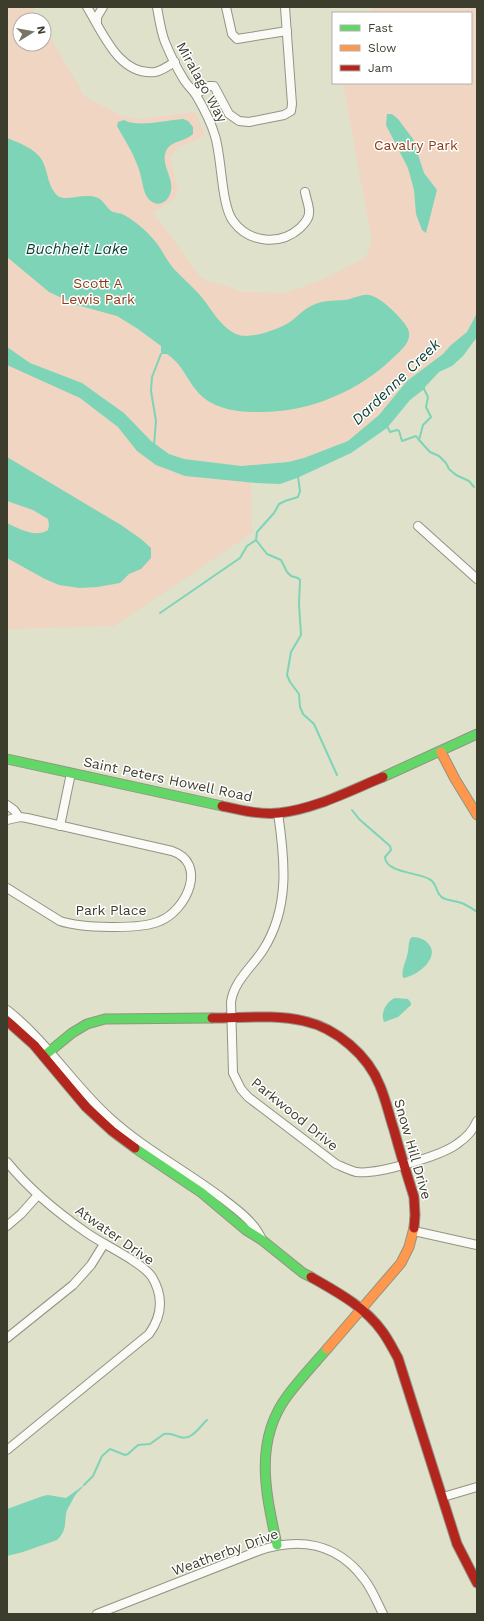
<svg xmlns="http://www.w3.org/2000/svg" width="484" height="1621" viewBox="0 0 484 1621" font-family="'Work Sans',sans-serif">
<style>
.green{fill:#efd5c2}
.water{fill:#7dd4b7}
.lines{fill:none;stroke-linecap:round;stroke-linejoin:round}
.stream{stroke:#7dd4b7;stroke-width:2}
.street-casing{stroke:#939384;stroke-width:10}
.fast-casing{stroke:#939384;stroke-width:11}
.slow-casing{stroke:#939384;stroke-width:11}
.jam-casing{stroke:#939384;stroke-width:11}
.street{stroke:#fafaf7;stroke-width:8}
.fast{stroke:#63d668;stroke-width:9}
.slow{stroke:#ff974d;stroke-width:9}
.jam{stroke:#b3261e;stroke-width:9}
.labels{text-anchor:middle;dominant-baseline:central;stroke-width:3;stroke-linejoin:round;paint-order:stroke}
.street-label{font-size:14px;fill:#3d3d2e;stroke:#fff}
.park-label{font-size:14px;fill:#8d3c18;stroke:#fff}
.water-label{font-size:15px;font-style:italic;fill:#063f33;stroke:#fff}
</style>
<rect width="100%" height="100%" fill="#e0e1cb"/>
<!-- green -->
<g class="green">
<path d="M7 7H32L40 20H20V44H44V27L85 97 122 116 140 119 195 112 205 136 177 148 170 157 178 191 173 200 153 212 201 278 244 292 286 293 326 278 365 258 372 242 343 83H471V13H371L370 7H477V313L467 332 451 345 443 354 407 381 379 415 348 441 304 458 288 462 241 466 184 459 169 454 151 441 124 413 82 383 30 363 7 347Z"/>
<path d="M7 357 102 408 171 461 251 478 252 533 114 626 7 629Z"/>
</g>
<!-- water -->
<g class="water">
<path d="M387 114H392L398 119 413 139 424 173 437 190 426 233 422 230 416 214 414 190 408 168 386 125Z"/>
<path d="M183 119 188 121 193 127V134C186 141 172 141 167 149 159 163 174 177 171 191 167 208 149 208 144 190 142 183 141 174 138 167 133 152 124 139 117 126L118 122 124 120C139 128 165 120 183 119Z"/>
<path d="M7 138C17 142 31 147 39 156 49 167 46 186 58 196 66 202 85 192 98 198 104 201 107 209 113 212 116 213 121 213 124 215 137 222 149 233 158 245 163 252 167 261 174 269 181 277 190 284 197 292 210 305 220 329 239 335 251 339 280 329 290 322 298 316 304 309 313 305 323 300 334 301 345 300 353 299 361 294 369 295 380 296 404 320 408 329 413 341 401 350 394 357 358 392 308 413 257 412 245 412 232 411 221 407 188 396 190 369 167 354H161V346L138 329 117 316 77 305 49 292 7 257Z"/>
<path d="M477 313V337L463 356 452 366 439 372 425 387V390H423L410 400 387 428 351 453 297 478 280 484 256 483 185 476 156 465 137 451 118 427 80 398 7 365V347L30 363 82 383 124 413 151 441 169 454 184 459 241 466 288 462 304 458 348 441 379 415 407 381 443 354 451 345 467 332Z"/>
<path d="M7 457 121 525 141 539 151 548V558L141 569 129 574 120 583 97 587 80 588 59 585 45 579 7 558V523C19 529 36 538 48 530L49 525 48 519 33 510 7 501Z"/>
<path d="M412 937C417 937 420 938 424 940 445 954 419 976 403 978 401 971 405 963 407 956 409 950 408 944 410 939Z"/>
<path d="M395 998 408 999 411 1003V1005L398 1017 384 1022C380 1013 386 1002 395 998Z"/>
<path d="M84 1485C82 1489 78 1491 76 1494 73 1498 71 1504 68 1508 63 1518 69 1529 57 1540L23 1552 7 1556V1509L43 1496 48 1495 66 1498Z"/>
</g>
<g class="lines">
<!-- stream -->
<g class="stream">
<path d="M424 389 428 397 426 407 431 417 423 425 419 440 430 452 439 456 446 463 449 469 456 475 469 481 474 487"/>
<path d="M387 426 390 432 397 430 399 431 402 441 416 436 419 440"/>
<path d="M154 445 156 421 151 391 152 377 161 354"/>
<path d="M298 477 300 491 298 497 285 501 279 504 274 513 257 532 256 540 267 554 281 560 287 572 291 576 298 578 300 580 299 604 301 635 291 652 287 675 290 682 299 694 300 707 303 714 314 724 337 775"/>
<path d="M160 613 240 558 247 546 256 540"/>
<path d="M352 810 359 819 390 846 391 850 385 857C386 873 417 872 429 879 438 883 435 894 443 898 449 901 458 901 464 904 468 906 473 909 477 912"/>
<path d="M84 1485 93 1476 102 1456 110 1449 125 1455 128 1454 138 1445 150 1444 164 1434C171 1433 174 1435 180 1437 192 1441 200 1426 207 1420"/>
</g>
<defs>
<g id="street">
<path d="M87 7C103 33 119 76 155 72 162 71 169 65 175 62"/>
<path d="M157 7C159 18 161 32 165 42 170 54 176 67 183 78 186 84 192 89 196 95 203 107 211 122 215 136 222 158 221 205 233 221 249 243 280 246 300 228 304 224 309 219 309 213 310 207 306 199 305 192"/>
<path d="M226 7 232 34 237 39 287 31"/>
<path d="M97 23V17L103 7"/>
<path d="M196 94 209 86H214L229 114 239 121 249 122 284 115 291 111 292 104 285 7"/>
<path d="M418 526 477 579"/>
<path d="M7 805 14 810 19 817"/>
<path d="M278 813C285 860 290 908 263 950 252 967 234 981 231 1002L233 1073 241 1089 248 1097 336 1164C343 1167 349 1170 356 1172 376 1175 441 1156 457 1144 466 1138 473 1131 477 1121"/>
<path d="M7 820 20 817 27 818 172 851C208 863 187 910 160 921 140 930 80 928 60 921L7 888"/>
<path d="M60 826 71 773"/>
<path d="M7 1010C47 1041 73 1085 110 1118 144 1149 185 1170 222 1198 232 1206 244 1214 252 1224 256 1228 259 1234 262 1239"/>
<path d="M7 1162C29 1189 58 1213 87 1233 104 1245 142 1262 152 1277 164 1297 162 1316 149 1334L7 1450"/>
<path d="M7 1226 21 1214 38 1195"/>
<path d="M414 1231 477 1245"/>
<path d="M7 1338 73 1285 91 1265 104 1244"/>
<path d="M443 1497 477 1487"/>
<path d="M97 1614 258 1551C299 1537 337 1543 364 1579 372 1589 377 1602 383 1614"/>
</g>
<g id="fast">
<path d="M7 759 222 806"/>
<path d="M383 777 477 734"/>
<path d="M44 1056 72 1033 87 1024 105 1019 212 1018"/>
<path d="M135 1148 202 1193 246 1230 262 1240 303 1273 311 1277"/>
<path d="M277 1545C266 1494 253 1441 288 1395 300 1379 314 1364 327 1349"/>
</g>
<g id="slow">
<path d="M441 752 455 779 477 815"/>
<path d="M327 1349 401 1263 409 1247 414 1228"/>
</g>
<g id="jam">
<path d="M222 806C240 810 260 815 279 813 315 809 349 791 383 777"/>
<path d="M212 1018C242 1018 275 1014 304 1021 336 1028 368 1055 380 1086 386 1100 389 1115 394 1130 400 1152 407 1175 414 1197L415 1215 414 1228"/>
<path d="M7 1021 34 1045 86 1107 112 1131 135 1148"/>
<path d="M311 1277C337 1292 364 1306 382 1331 388 1339 393 1349 398 1358L457 1544 477 1583"/>
</g>
</defs>
<!-- street casing -->
<use href="#street" class="street-casing"/>
<!-- fast casing -->
<use href="#fast" class="fast-casing"/>
<!-- slow casing -->
<use href="#slow" class="slow-casing"/>
<!-- jam casing -->
<use href="#jam" class="jam-casing"/>
<!-- street -->
<use href="#street" class="street"/>
<!-- fast -->
<use href="#fast" class="fast"/>
<!-- slow -->
<use href="#slow" class="slow"/>
<!-- jam -->
<use href="#jam" class="jam"/>
</g>
<g class="labels">
<!-- street labels -->
<g class="street-label">
<text transform="translate(202 82) rotate(61)">Miralago Way</text>
<text transform="translate(168 779) rotate(12)">Saint Peters Howell Road</text>
<text x="111" y="910">Park Place</text>
<text transform="translate(295 1114) rotate(39)">Parkwood Drive</text>
<text transform="translate(413 1149) rotate(74)">Snow Hill Drive</text>
<text transform="translate(115 1235) rotate(35)">Atwater Drive</text>
<text transform="translate(225 1552) rotate(-20)">Weatherby Drive</text>
</g>
<!-- park labels -->
<g class="park-label">
<text x="416" y="145">Cavalry Park</text>
<text x="98" y="283">Scott A<tspan x="98" dy="16">Lewis Park</tspan></text>
</g>
<!-- water labels -->
<g class="water-label">
<text x="77" y="249">Buchheit Lake</text>
<text transform="translate(396 382) rotate(-44)">Dardenne Creek</text>
</g>
</g>
<!-- border -->
<rect width="484" height="1621" fill="none" stroke="#3d3d2e" stroke-width="16"/>
<!-- legend -->
<rect x="332" y="12" width="140" height="72" fill="#ffffff" stroke="#b1b1ab"/>
<rect x="340" y="25" width="20" height="6" fill="#63d668" stroke="#b1b1ab"/>
<text x="368" y="32" font-size="12" fill="#3d3d2e">Fast</text>
<rect x="340" y="45" width="20" height="6" fill="#ff974d" stroke="#b1b1ab"/>
<text x="368" y="52" font-size="12" fill="#3d3d2e">Slow</text>
<rect x="340" y="65" width="20" height="6" fill="#b3261e" stroke="#b1b1ab"/>
<text x="368" y="72" font-size="12" fill="#3d3d2e">Jam</text>
<!-- north arrow -->
<g transform="translate(32 32) rotate(79)"><circle r="19" fill="#ffffff" stroke="#b1b1ab"/>
<path d="M0-3L7 15L0 10L-7 15Z" fill="#767665"/>
<text y="-6" font-size="11" font-weight="bold" text-anchor="middle" fill="#3d3d2e">N</text>
</g>
</svg>
